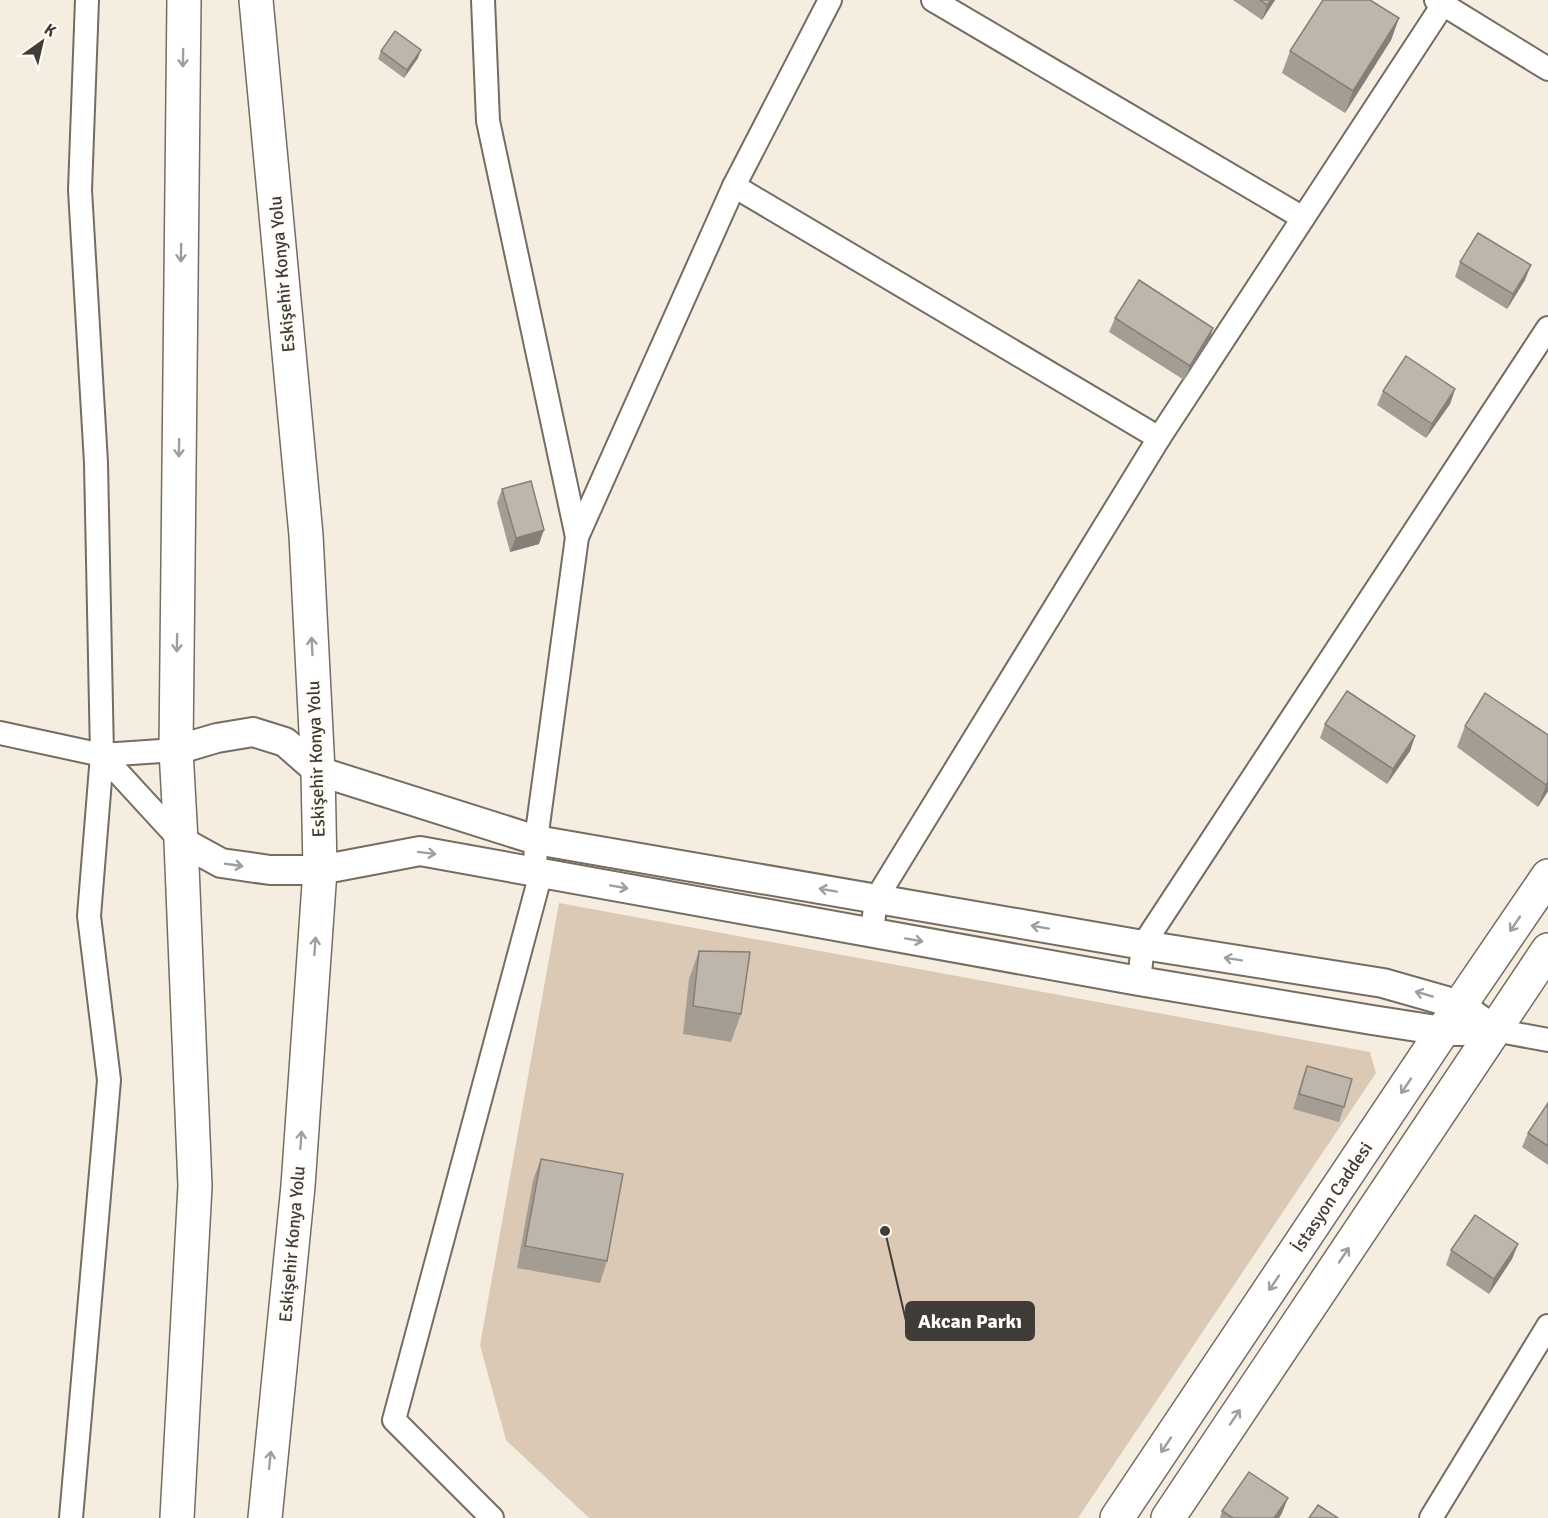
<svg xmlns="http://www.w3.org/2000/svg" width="1548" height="1518" viewBox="0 0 1548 1518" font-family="Signika,sans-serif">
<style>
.green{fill:#dbc9b5}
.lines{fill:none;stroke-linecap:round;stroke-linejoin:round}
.minor-casing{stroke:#756c62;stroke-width:26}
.tertiary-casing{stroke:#756c62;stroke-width:32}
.secondary-casing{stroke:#756c62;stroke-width:36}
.trunk-casing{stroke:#756c62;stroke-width:36}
.minor{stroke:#fff;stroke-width:22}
.tertiary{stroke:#fff;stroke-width:28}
.secondary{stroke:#fff;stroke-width:33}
.trunk{stroke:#fff;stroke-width:33}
.wall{fill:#a49d93}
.shaded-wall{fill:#867f78}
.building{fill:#bfb6ab;stroke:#867f78;stroke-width:1.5}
.oneway{stroke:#a09e9c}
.labels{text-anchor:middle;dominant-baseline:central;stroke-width:4.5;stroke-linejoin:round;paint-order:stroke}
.street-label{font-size:18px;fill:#403c38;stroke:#fffbf6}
.leader{fill:none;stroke:#403c38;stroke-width:2}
.callout-dot{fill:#403c38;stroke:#fffbf6;stroke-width:2}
.callout{fill:#403c38;stroke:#403c38;stroke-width:2}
.callout-label{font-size:20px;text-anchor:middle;font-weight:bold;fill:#fff}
</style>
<rect width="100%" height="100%" fill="#f6ede1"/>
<!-- green -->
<path class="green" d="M559 903 1370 1052 1376 1073 1078 1518H589L506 1440 480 1345Z"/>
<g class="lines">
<defs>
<g id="minor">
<path d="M87 0 80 190 96 463 102 755"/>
<path d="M483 0 488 121 577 537"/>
<path d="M933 0 1303 218"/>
<path d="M1436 0 1548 69"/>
<path d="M734 186 1159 438 1446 0"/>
<path d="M0 733 102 755 181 841"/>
<path d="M535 872 536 840 577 537 734 186 830 0"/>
<path d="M872 932 876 899 1159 438"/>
<path d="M1139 981 1143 945 1548 328"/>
<path d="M1494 1030 1548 1040"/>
<path d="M71 1518 109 1080 89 916 102 755 176 750"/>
<path d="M492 1518 394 1420 541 873"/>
<path d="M1431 1518 1548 1326"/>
</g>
<g id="tertiary">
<path d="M176 750 217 738 253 732 285 742 318 771 536 840 1143 945 1383 983 1460 1005 1494 1030"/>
<path d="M181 841 221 863 270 870H320L420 851 1139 981 1372 1020 1443 1031H1462"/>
</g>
<g id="secondary">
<path d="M1117 1518 1460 1005 1548 876"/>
<path d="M1168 1518 1548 950"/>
</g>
<g id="trunk">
<path d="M256 0 306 535 318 771 320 870 298 1186 265 1518"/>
<path d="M177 1518 195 1186 181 841 176 750 184 0"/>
</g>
</defs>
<!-- minor casing -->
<use href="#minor" class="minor-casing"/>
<!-- tertiary casing -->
<use href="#tertiary" class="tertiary-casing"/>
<!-- secondary casing -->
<use href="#secondary" class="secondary-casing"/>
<!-- trunk casing -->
<use href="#trunk" class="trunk-casing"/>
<!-- minor -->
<use href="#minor" class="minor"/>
<!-- tertiary -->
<use href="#tertiary" class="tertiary"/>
<!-- secondary -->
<use href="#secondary" class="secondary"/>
<!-- trunk -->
<use href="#trunk" class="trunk"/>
</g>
<!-- wall -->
<g class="wall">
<path d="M1233 0H1275L1262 20Z"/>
<path d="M1399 18 1391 40 1345 113 1282 73 1290 51Z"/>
<path d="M381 51 418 58 404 78 378 59Z"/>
<path d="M1460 262 1525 280 1507 309 1455 277Z"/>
<path d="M1115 318 1213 328 1208 343 1184 380 1109 332Z"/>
<path d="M1455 389 1450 404 1426 438 1377 405 1383 391Z"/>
<path d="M502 489 539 544 510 552 497 503Z"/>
<path d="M1325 724 1415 736 1410 751 1387 784 1320 738Z"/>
<path d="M1465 726 1548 735V791L1538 807 1457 747Z"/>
<path d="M699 951 741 1014 731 1042 683 1034 689 979Z"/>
<path d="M1307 1066 1344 1107 1339 1122 1293 1109 1302 1080Z"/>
<path d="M1548 1103V1165L1522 1147 1528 1133Z"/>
<path d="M541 1159 607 1261 600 1283 517 1268 533 1180Z"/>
<path d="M1518 1244 1512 1259 1489 1294 1446 1265 1451 1250Z"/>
<path d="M1222 1511 1282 1513 1279 1518H1220Z"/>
</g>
<!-- shaded-wall -->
<g class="shaded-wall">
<path d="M1271 0H1275L1262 20 1267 5Z"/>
<path d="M1399 18 1391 40 1345 113 1353 91Z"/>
<path d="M421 50 418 58 404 78 407 70Z"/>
<path d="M1531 265 1525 280 1507 309 1513 294Z"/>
<path d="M1213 328 1208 343 1184 380 1190 366Z"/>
<path d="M1455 389 1450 404 1426 438 1432 424Z"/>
<path d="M544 530 539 544 510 552 516 538Z"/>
<path d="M1415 736 1410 751 1387 784 1393 769Z"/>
<path d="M1548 782V791L1538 807 1546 785Z"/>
<path d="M1518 1244 1512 1259 1489 1294 1494 1279Z"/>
<path d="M1288 1498 1282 1513 1279 1518H1274Z"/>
</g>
<!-- building -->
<g class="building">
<path d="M1260 0H1271L1267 5Z"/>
<path d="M1323 0H1370L1399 18 1353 91 1290 51Z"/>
<path d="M395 31 421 50 407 70 381 51Z"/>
<path d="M1478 233 1531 265 1513 294 1460 262Z"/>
<path d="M1139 280 1213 328 1190 366 1115 318Z"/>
<path d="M1406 356 1455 389 1432 424 1383 391Z"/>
<path d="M531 481 544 530 516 538 502 489Z"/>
<path d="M1347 691 1415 736 1393 769 1325 724Z"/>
<path d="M1485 693 1548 735V782L1546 785 1465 726Z"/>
<path d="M699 951 750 952 741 1014 693 1006Z"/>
<path d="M1307 1066 1352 1079 1344 1107 1299 1094Z"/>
<path d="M1548 1103V1146L1528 1133Z"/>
<path d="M541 1159 623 1174 607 1261 525 1246Z"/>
<path d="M1475 1215 1518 1244 1494 1279 1451 1250Z"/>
<path d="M1249 1472 1288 1498 1274 1518H1233L1222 1511Z"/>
<path d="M1318 1505 1338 1518H1309Z"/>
</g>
<!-- one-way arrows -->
<defs><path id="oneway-shaft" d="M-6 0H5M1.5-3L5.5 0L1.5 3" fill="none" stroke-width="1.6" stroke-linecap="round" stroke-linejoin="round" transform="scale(1.5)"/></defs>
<g class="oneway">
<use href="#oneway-shaft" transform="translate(183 58) rotate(91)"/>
<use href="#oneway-shaft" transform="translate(181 253) rotate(91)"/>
<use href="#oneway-shaft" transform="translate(179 448) rotate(91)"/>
<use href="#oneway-shaft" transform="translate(177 643) rotate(91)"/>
<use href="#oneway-shaft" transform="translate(312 646) rotate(-93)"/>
<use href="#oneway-shaft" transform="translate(427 853) rotate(7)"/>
<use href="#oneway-shaft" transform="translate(234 865) rotate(8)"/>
<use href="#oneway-shaft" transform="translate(619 887) rotate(10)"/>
<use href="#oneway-shaft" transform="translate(828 890) rotate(-170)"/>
<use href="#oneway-shaft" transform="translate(1515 924) rotate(124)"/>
<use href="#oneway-shaft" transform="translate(1040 927) rotate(-170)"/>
<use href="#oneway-shaft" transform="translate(914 940) rotate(10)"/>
<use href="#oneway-shaft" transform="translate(315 946) rotate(-86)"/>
<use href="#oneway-shaft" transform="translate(1233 959) rotate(-171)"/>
<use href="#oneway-shaft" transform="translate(1424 994) rotate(-164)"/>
<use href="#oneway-shaft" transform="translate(1406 1086) rotate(124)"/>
<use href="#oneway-shaft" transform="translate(301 1140) rotate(-86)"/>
<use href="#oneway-shaft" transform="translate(1344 1255) rotate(-56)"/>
<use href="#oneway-shaft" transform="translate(1274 1283) rotate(124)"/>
<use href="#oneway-shaft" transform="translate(1235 1417) rotate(-56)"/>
<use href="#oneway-shaft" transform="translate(1166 1445) rotate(124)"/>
<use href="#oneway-shaft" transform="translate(270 1460) rotate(-84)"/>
</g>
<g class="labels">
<!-- street labels -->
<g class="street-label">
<text transform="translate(282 274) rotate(-95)">Eskişehir Konya Yolu</text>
<text transform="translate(316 759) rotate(-92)">Eskişehir Konya Yolu</text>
<text transform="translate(1332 1197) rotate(-56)">İstasyon Caddesi</text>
<text transform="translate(292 1244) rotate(-85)">Eskişehir Konya Yolu</text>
</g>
</g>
<!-- callouts -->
<path class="leader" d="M885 1231L906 1321"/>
<circle class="callout-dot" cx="885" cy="1231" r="6"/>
<rect class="callout" x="906" y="1302" width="128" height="38" rx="6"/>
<g class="callout-label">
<text x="970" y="1328">Akcan Parkı</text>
</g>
<!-- north arrow -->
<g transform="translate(42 42) rotate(34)" stroke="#fffbf6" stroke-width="4.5" paint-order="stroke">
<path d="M0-4.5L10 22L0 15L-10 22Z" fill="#403c38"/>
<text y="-9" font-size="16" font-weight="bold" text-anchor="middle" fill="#403c38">K</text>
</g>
</svg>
